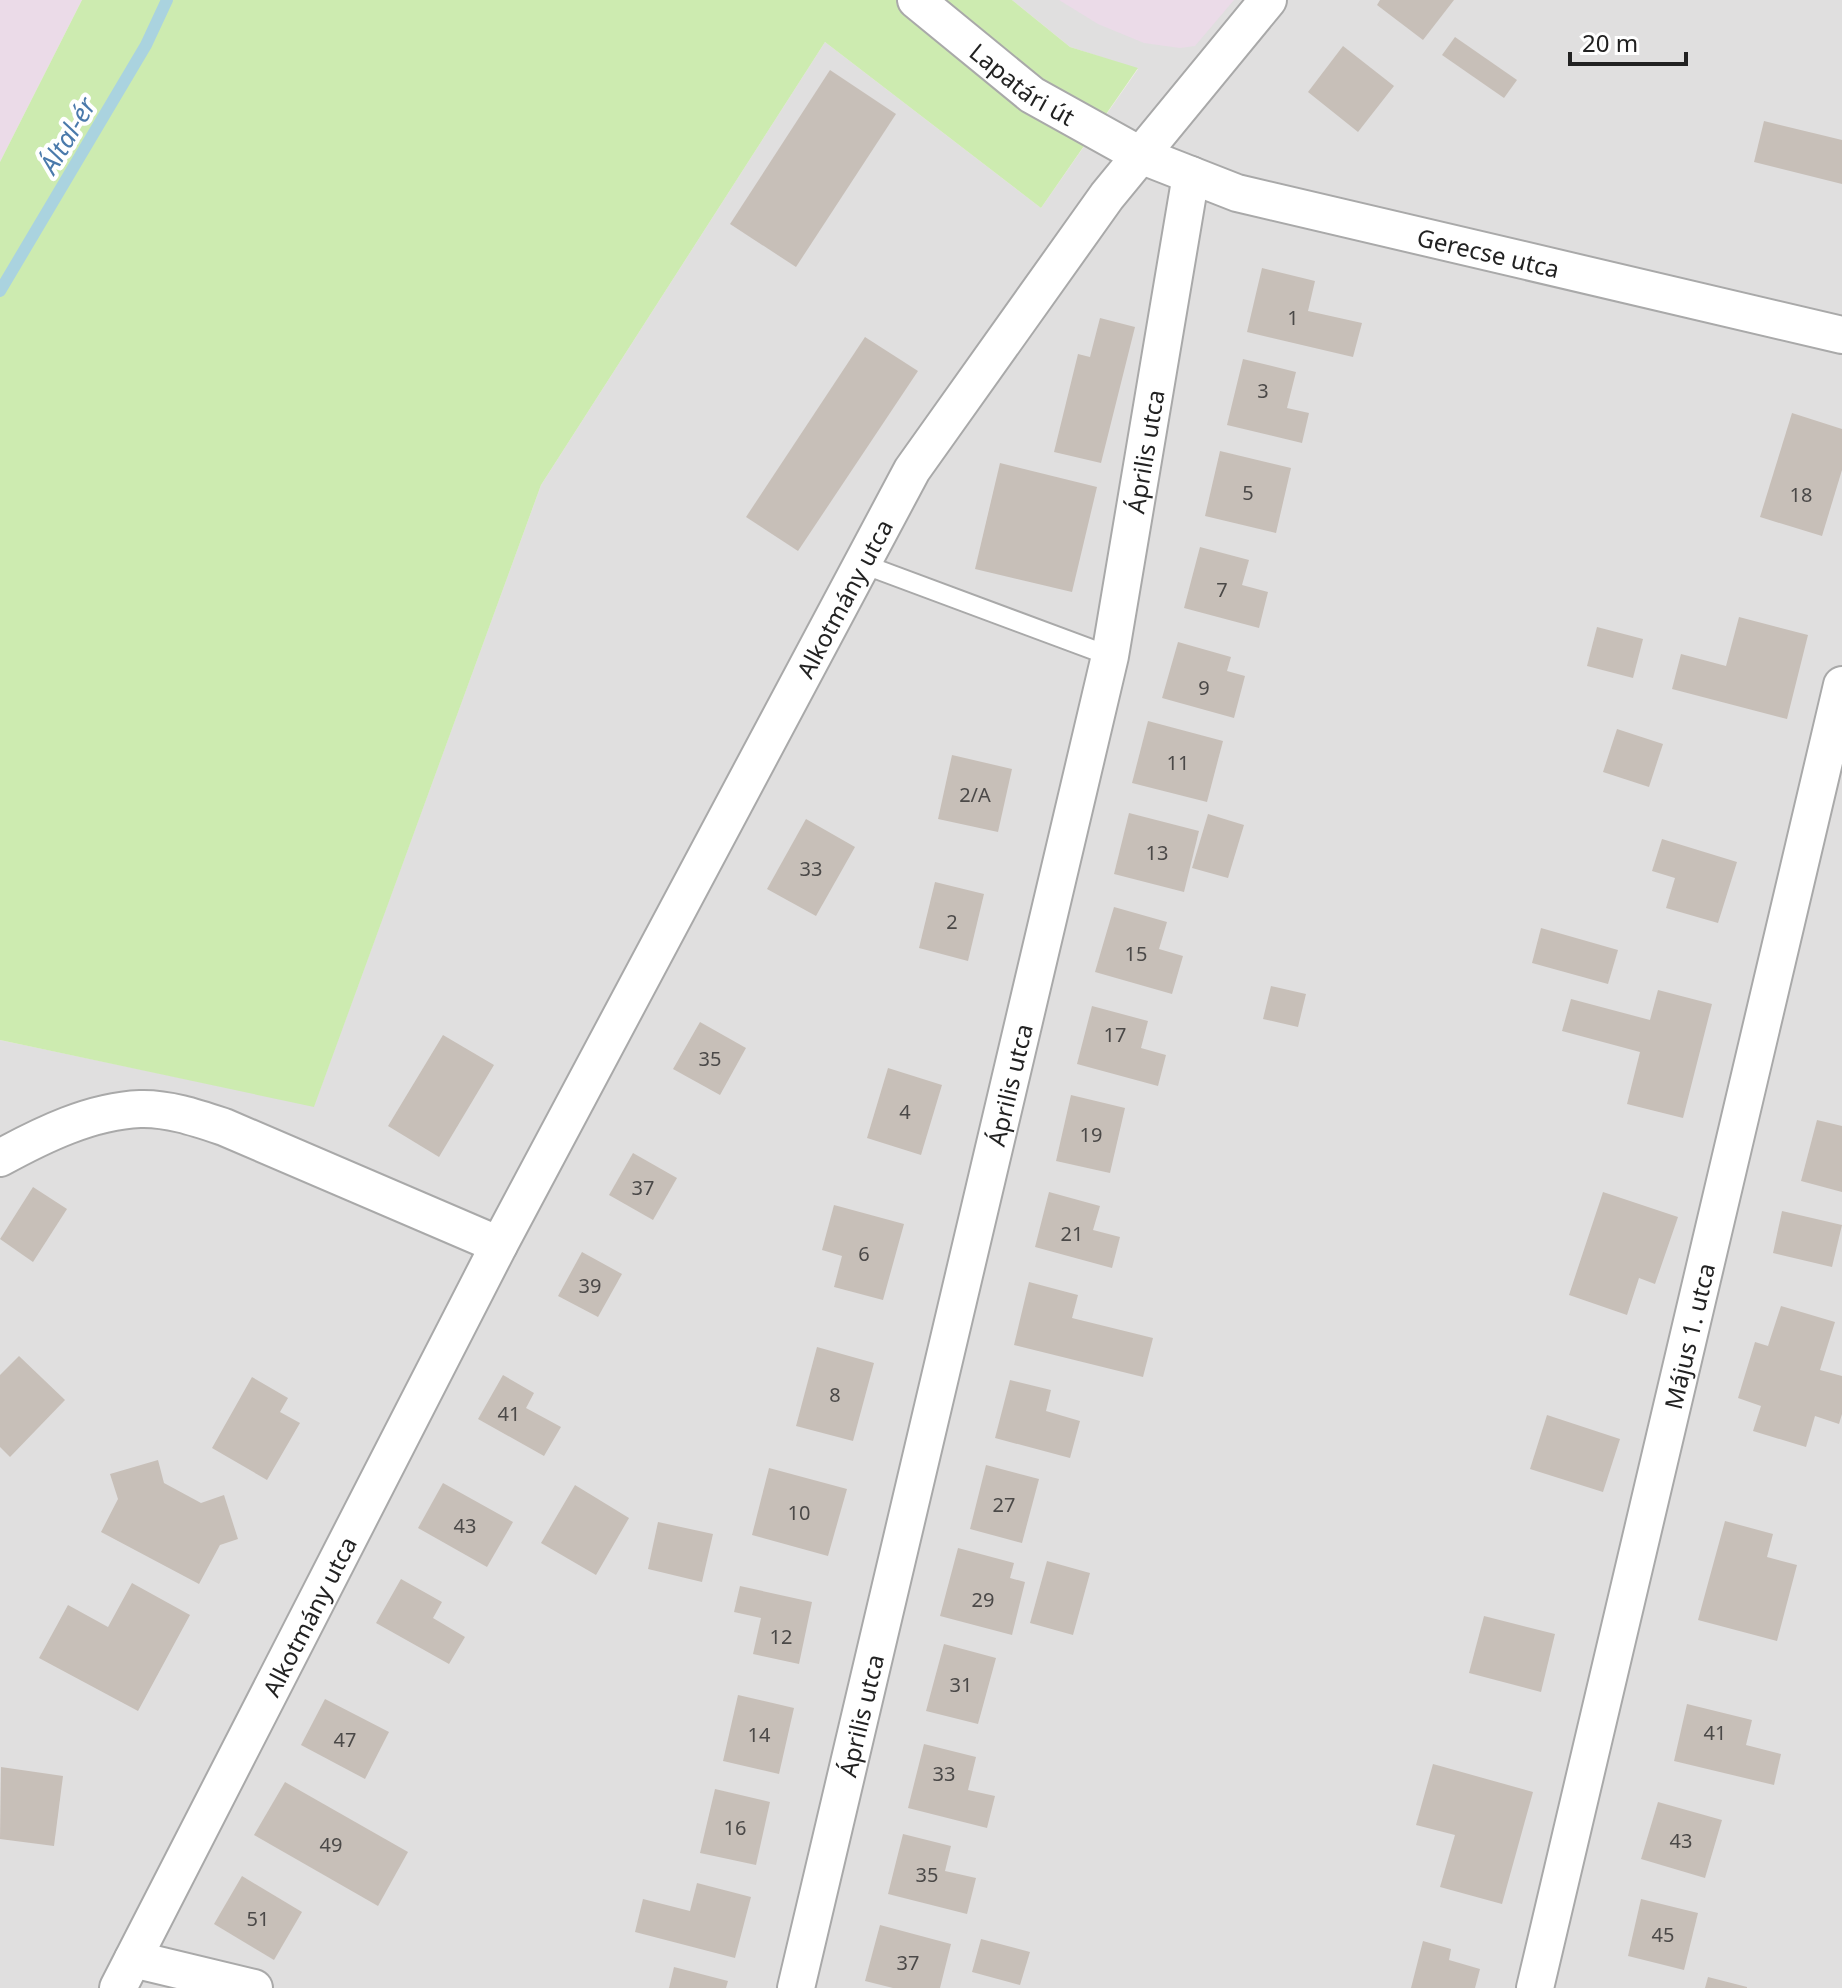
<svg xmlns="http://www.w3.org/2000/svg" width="1842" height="1988" viewBox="0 0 1842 1988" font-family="'Noto Sans',sans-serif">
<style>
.residential{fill:#e0dfdf}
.industrial{fill:#ebdbe8}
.grass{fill:#cdebb0}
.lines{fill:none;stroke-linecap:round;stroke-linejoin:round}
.stream{stroke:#aad3df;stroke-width:12}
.building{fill:#c7bfb8}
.service-casing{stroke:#a9a9a9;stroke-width:22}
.minor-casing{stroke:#a9a9a9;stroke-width:40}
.service{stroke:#fff;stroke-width:18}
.minor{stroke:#fff;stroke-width:36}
.labels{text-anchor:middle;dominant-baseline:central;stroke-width:8;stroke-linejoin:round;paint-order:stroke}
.number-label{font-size:20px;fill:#4b4948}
.street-label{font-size:24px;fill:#222;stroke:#fff}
.water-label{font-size:26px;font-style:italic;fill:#4a7aab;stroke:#fff}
</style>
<rect width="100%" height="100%" fill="#f2efe9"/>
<!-- residential -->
<path class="residential" d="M1012 0H1842V1988H0V1040L314 1106 541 485 825 42 1041 208 1138 69 1070 47Z"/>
<!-- industrial -->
<g class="industrial">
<path d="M0 0H82L0 162Z"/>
<path d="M1059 0H1234L1195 46 1180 48 1144 43 1098 24Z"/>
</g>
<!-- grass -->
<path class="grass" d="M82 0H1012L1070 47 1138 68 1041 208 825 42 541 485 314 1107 0 1040V162Z"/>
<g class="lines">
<!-- stream -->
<path class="stream" d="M0 291 146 45 167 0"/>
</g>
<!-- building -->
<g class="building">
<path d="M1380 0H1454L1423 40 1377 5Z"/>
<path d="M1455 37 1517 80 1504 98 1442 55Z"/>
<path d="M1343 46 1394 86 1358 132 1308 92Z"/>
<path d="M830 70 896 114 796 267 730 224Z"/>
<path d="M1764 121 1842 140V184L1754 162Z"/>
<path d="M1262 268 1315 281 1308 311 1362 323 1353 357 1247 332Z"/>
<path d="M1100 318 1135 327 1101 463 1054 452 1078 354 1090 357Z"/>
<path d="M865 337 918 371 798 551 746 517Z"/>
<path d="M1243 359 1296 372 1287 408 1309 413 1302 443 1227 425Z"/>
<path d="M1792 413 1842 429V470L1822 536 1760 517Z"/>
<path d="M1220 451 1291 468 1276 533 1205 516Z"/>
<path d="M1000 463 1097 487 1072 592 975 569Z"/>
<path d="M1200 547 1249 560 1242 585 1268 592 1259 628 1184 608Z"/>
<path d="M1739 617 1808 635 1787 719 1672 689 1681 654 1726 666Z"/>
<path d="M1597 627 1643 639 1633 678 1587 666Z"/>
<path d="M1178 642 1231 657 1227 671 1245 676 1234 718 1162 698Z"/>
<path d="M1148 721 1223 741 1207 802 1132 783Z"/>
<path d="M1617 729 1663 744 1649 787 1603 772Z"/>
<path d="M952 755 1012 769 998 832 938 819Z"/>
<path d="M1129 813 1199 831 1184 892 1114 874Z"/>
<path d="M1208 814 1244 825 1228 878 1192 868Z"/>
<path d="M806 819 855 847 816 916 767 889Z"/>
<path d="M1662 839 1737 862 1718 923 1666 908 1675 878 1652 871Z"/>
<path d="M935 882 984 894 968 961 919 948Z"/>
<path d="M1114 907 1167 922 1159 949 1183 956 1172 994 1095 972Z"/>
<path d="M1541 928 1618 950 1608 984 1532 963Z"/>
<path d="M1271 986 1306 994 1298 1027 1263 1019Z"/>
<path d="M1658 990 1712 1004 1683 1118 1627 1104 1640 1052 1562 1031 1571 999 1650 1020Z"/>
<path d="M1092 1006 1148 1021 1141 1048 1166 1055 1158 1086 1077 1064Z"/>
<path d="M700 1022 746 1048 720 1095 673 1069Z"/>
<path d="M443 1035 494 1065 439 1157 388 1126Z"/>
<path d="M888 1068 942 1085 921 1155 867 1138Z"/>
<path d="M1071 1095 1125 1108 1110 1173 1056 1161Z"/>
<path d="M1817 1120 1842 1126V1192L1801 1181Z"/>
<path d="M633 1153 677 1178 653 1220 609 1195Z"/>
<path d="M33 1187 67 1209 33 1262 0 1239Z"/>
<path d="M1049 1192 1100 1206 1093 1230 1120 1237 1112 1268 1035 1247Z"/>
<path d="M1603 1192 1678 1217 1655 1284 1639 1278 1627 1315 1569 1295Z"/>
<path d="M834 1205 904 1224 883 1300 834 1287 842 1256 822 1250Z"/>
<path d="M1782 1211 1842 1225 1832 1267 1773 1253Z"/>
<path d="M582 1252 622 1274 598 1317 558 1296Z"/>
<path d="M1029 1282 1078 1295 1072 1318 1153 1338 1143 1377 1014 1345Z"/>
<path d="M1781 1306 1835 1322 1820 1370 1842 1376V1414L1839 1424 1815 1416 1806 1447 1753 1431 1761 1406 1738 1398 1755 1342 1768 1346Z"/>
<path d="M817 1347 874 1363 853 1441 796 1426Z"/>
<path d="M19 1356 65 1400 10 1457 0 1447V1375Z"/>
<path d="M503 1375 534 1393 526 1408 561 1427 544 1456 478 1419Z"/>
<path d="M252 1377 288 1398 280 1412 300 1423 267 1480 212 1448Z"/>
<path d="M1010 1380 1051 1390 1046 1411 1080 1421 1070 1458 995 1438Z"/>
<path d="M1547 1415 1620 1439 1603 1492 1530 1469Z"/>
<path d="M158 1460 164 1483 201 1503 224 1495 238 1539 220 1545 199 1584 101 1532 118 1499 110 1474Z"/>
<path d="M986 1465 1039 1479 1022 1543 970 1529Z"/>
<path d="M769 1468 847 1489 828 1556 752 1535Z"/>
<path d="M443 1483 513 1522 487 1567 418 1528Z"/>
<path d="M575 1485 629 1518 596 1575 541 1543Z"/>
<path d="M1725 1521 1773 1534 1767 1557 1797 1565 1777 1641 1698 1620Z"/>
<path d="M658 1522 713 1534 702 1582 648 1569Z"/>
<path d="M958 1548 1014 1563 1010 1578 1025 1582 1012 1635 940 1616Z"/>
<path d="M1047 1561 1090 1573 1073 1635 1030 1623Z"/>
<path d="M401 1579 442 1602 433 1618 465 1637 449 1664 376 1623Z"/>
<path d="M132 1583 190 1615 138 1711 39 1658 68 1605 108 1627Z"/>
<path d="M740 1586 812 1602 799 1664 753 1654 761 1618 734 1612Z"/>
<path d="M1484 1616 1555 1634 1541 1692 1469 1673Z"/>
<path d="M944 1644 996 1658 978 1724 926 1711Z"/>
<path d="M738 1695 794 1708 779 1774 723 1761Z"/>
<path d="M325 1699 389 1732 365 1779 301 1745Z"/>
<path d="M1687 1704 1752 1720 1746 1745 1781 1754 1774 1785 1674 1761Z"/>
<path d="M924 1744 976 1757 968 1790 995 1796 987 1828 908 1808Z"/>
<path d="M1433 1764 1533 1792 1502 1904 1440 1887 1455 1835 1416 1825Z"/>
<path d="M1 1767 63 1776 54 1846 0 1839Z"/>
<path d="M285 1782 408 1852 378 1906 254 1835Z"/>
<path d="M715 1789 770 1802 756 1865 700 1853Z"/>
<path d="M1658 1802 1722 1820 1705 1878 1641 1859Z"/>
<path d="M903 1834 951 1846 945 1871 976 1878 967 1914 888 1894Z"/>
<path d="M242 1876 302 1912 274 1960 214 1924Z"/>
<path d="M697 1883 751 1897 735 1958 635 1932 643 1899 690 1911Z"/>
<path d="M1641 1899 1698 1913 1684 1970 1628 1956Z"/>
<path d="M880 1925 951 1944 940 1988H893L865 1981Z"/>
<path d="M981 1939 1030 1952 1020 1985 972 1972Z"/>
<path d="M1423 1941 1451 1949 1449 1960 1480 1969 1475 1988H1411Z"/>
<path d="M674 1967 728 1981 726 1988H669Z"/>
<path d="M1708 1977 1747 1987V1988H1705Z"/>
</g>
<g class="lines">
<defs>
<path id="service" d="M860 563 1110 656"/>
<g id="minor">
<path id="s1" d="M916 0 1032 95 1140 155 1237 193 1842 335"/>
<path d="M0 1158C42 1135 91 1111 140 1109 168 1108 197 1118 224 1127L499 1245"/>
<path d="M133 1959 254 1988"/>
<path id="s2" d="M118 1988 499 1245 912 470 1107 196 1268 0"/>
<path id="s3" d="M796 1988 1110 656 1191 175"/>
<path id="s4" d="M1535 1988 1842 685"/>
</g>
</defs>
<!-- service casing -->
<use href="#service" class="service-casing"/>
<!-- minor casing -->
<use href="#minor" class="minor-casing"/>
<!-- service -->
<use href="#service" class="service"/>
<!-- minor -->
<use href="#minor" class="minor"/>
</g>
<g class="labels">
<!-- number labels -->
<g class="number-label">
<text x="1293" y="317">1</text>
<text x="1263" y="390">3</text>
<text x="1248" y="492">5</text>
<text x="1801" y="494">18</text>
<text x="1222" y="589">7</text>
<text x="1204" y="687">9</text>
<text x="1178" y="762">11</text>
<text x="975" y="794">2/A</text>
<text x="1157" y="852">13</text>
<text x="811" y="868">33</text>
<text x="952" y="921">2</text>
<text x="1136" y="953">15</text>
<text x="1115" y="1034">17</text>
<text x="710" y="1058">35</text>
<text x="905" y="1111">4</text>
<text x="1091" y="1134">19</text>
<text x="643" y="1187">37</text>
<text x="1072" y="1233">21</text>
<text x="864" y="1253">6</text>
<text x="590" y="1285">39</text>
<text x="835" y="1394">8</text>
<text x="509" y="1413">41</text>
<text x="1004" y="1504">27</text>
<text x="799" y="1512">10</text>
<text x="465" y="1525">43</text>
<text x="983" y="1599">29</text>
<text x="781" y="1636">12</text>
<text x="961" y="1684">31</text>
<text x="1715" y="1732">41</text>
<text x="759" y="1734">14</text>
<text x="345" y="1739">47</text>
<text x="944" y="1773">33</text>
<text x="735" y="1827">16</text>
<text x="1681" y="1840">43</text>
<text x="331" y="1844">49</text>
<text x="927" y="1874">35</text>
<text x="258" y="1918">51</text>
<text x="1663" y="1934">45</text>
<text x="908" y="1962">37</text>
</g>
<!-- street labels -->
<g class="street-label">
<text stroke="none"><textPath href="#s1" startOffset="136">Lapatári út</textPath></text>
<text stroke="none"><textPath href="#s1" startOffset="636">Gerecse utca</textPath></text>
<text stroke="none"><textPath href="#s3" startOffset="1576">Április utca</textPath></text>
<text stroke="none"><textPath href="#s2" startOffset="1568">Alkotmány utca</textPath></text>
<text stroke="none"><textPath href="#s3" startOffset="928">Április utca</textPath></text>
<text stroke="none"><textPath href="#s4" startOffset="670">Május 1. utca</textPath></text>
<text stroke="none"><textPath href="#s2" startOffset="418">Alkotmány utca</textPath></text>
<text stroke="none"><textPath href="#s3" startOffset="280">Április utca</textPath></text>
</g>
<!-- water labels -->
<g class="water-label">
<text transform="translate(67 135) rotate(-59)">Által-ér</text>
</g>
</g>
<!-- scale -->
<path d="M1570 52v12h116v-12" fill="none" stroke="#222222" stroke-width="4"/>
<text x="1582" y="52" font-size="24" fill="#222222" stroke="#ffffff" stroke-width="6" paint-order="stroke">20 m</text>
</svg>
